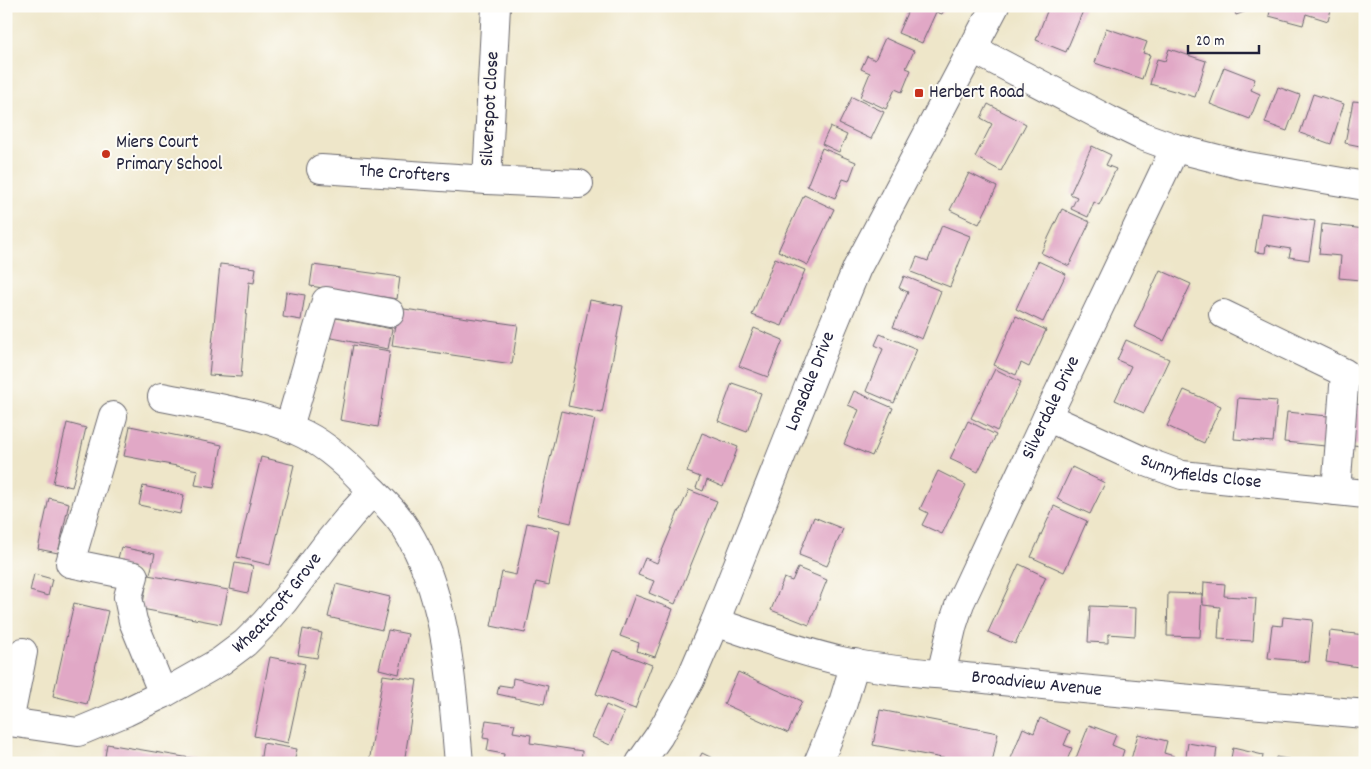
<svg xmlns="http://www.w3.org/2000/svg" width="1371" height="769" viewBox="0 0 1371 769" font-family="Dekko,sans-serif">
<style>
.building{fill:#e1a8c6}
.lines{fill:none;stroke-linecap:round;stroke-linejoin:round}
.minor-casing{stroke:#69676d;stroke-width:30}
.minor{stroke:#fff;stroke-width:28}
.poi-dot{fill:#c8321e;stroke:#fdfcf7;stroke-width:2}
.labels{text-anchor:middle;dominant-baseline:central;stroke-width:4;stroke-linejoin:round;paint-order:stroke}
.poi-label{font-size:19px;fill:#22223b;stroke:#fdfcf7;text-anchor:start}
.street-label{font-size:19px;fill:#22223b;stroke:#fdfcf7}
</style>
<rect width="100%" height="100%" fill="#fdfcf7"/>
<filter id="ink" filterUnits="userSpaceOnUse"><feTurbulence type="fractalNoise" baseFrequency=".02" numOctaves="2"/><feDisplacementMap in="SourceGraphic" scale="10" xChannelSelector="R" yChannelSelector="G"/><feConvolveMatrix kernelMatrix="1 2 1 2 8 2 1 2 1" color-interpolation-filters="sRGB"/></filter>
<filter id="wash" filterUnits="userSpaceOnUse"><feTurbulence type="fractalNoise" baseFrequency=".0096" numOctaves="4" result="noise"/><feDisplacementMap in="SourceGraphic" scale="20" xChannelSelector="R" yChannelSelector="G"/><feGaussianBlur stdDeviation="1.12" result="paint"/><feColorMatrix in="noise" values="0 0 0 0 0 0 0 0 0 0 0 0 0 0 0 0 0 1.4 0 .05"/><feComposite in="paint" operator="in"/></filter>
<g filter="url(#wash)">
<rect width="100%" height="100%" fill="#eee6c9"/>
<g id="blocks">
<!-- building -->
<g class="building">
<path d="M910 6H946L942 14 936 12 922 43 898 33Z"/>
<path d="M1049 6H1085L1066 52 1036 40Z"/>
<path d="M1233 6H1260L1236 15Z"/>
<path d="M1271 6H1332L1328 21 1306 14 1303 25 1269 16Z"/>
<path d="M1106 28 1147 42 1143 53 1150 55 1142 79 1095 63Z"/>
<path d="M885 38 914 51 906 68 911 70 902 92 895 89 886 109 860 97 870 73 861 69 867 56 875 60Z"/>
<path d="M1169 49 1206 61 1195 97 1150 84 1157 59 1165 61Z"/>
<path d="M1224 67 1255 79 1251 90 1260 94 1250 119 1210 104Z"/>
<path d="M1278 87 1300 95 1287 131 1265 123Z"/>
<path d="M1313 94 1344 104 1331 144 1300 133Z"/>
<path d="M852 97 884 112 871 139 839 124Z"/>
<path d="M1353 101 1365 102V147L1345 143Z"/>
<path d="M988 104 1026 124 1001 171 975 157 992 124 981 118Z"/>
<path d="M830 127 847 135 839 152 822 144Z"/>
<path d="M1092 146 1111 155 1106 165 1116 169 1099 205 1094 202 1088 217 1071 209 1077 197 1070 194Z"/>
<path d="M822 148 856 162 849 181 843 179 835 198 807 186Z"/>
<path d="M969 173 997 187 979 224 950 210Z"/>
<path d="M804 195 834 209 808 265 778 251Z"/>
<path d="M1062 209 1090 222 1069 266 1041 253Z"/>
<path d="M1261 213 1315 221 1309 260 1289 257 1291 249 1266 245 1265 253 1255 252Z"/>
<path d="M1322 224 1365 229 1360 280 1339 278 1341 256 1319 254Z"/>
<path d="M942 225 970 236 950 287 911 272 917 257 928 261Z"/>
<path d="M775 258 805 270 782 326 752 315Z"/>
<path d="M1038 261 1066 274 1043 322 1016 309Z"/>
<path d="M220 264 256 268 254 283 249 282 241 377 209 375Z"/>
<path d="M313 265 400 277 397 299 310 286Z"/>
<path d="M1160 270 1191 284 1164 341 1134 327Z"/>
<path d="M904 276 941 291 922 339 893 327 908 292 899 288Z"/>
<path d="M286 292 305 295 301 320 283 317Z"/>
<path d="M590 300 623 306 602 413 568 406Z"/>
<path d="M397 308 518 325 512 364 392 346Z"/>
<path d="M1016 316 1046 330 1029 367 1021 363 1016 375 994 365Z"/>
<path d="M331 317 392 329 388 349 327 337Z"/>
<path d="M754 328 783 340 768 377 739 366Z"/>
<path d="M880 334 917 349 894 403 866 391 883 349 875 345Z"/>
<path d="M1126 340 1169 359 1144 413 1115 400 1131 366 1117 360Z"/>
<path d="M353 345 390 351 378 427 340 420Z"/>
<path d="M995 369 1021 382 997 431 971 418Z"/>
<path d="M732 383 761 393 747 432 718 421Z"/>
<path d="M1184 390 1221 406 1204 443 1167 426Z"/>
<path d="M854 391 893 408 872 456 844 444 859 410 848 405Z"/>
<path d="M1238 398 1277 401 1273 442 1234 439Z"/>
<path d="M1355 404 1365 405V446L1352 445Z"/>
<path d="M561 411 595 419 571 523 537 515Z"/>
<path d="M1287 412 1328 416 1326 446 1284 442Z"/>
<path d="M968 421 996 435 978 472 950 459Z"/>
<path d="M67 423 86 428 72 487 53 483Z"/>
<path d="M130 426 222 445 214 488 195 485 198 470 124 456Z"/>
<path d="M702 433 738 447 723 487 707 480 703 491 696 488 700 477 687 472Z"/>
<path d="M261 457 294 465 270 565 237 557Z"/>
<path d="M1072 467 1105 483 1090 514 1057 499Z"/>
<path d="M938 471 966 485 942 534 922 525 928 513 920 509Z"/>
<path d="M143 486 184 495 180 514 139 505Z"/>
<path d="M689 490 717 501 675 604 649 593 654 581 638 575 645 558 657 563 679 510H680Z"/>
<path d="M49 498 69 503 58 553 38 549Z"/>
<path d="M1054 506 1087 521 1064 572 1031 557Z"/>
<path d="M814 517 843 529 827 566 799 555Z"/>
<path d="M527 523 560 530 549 585 536 582 525 633 491 626 502 572 516 575Z"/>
<path d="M121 547 155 554 150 574 116 566Z"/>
<path d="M235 563 253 566 248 593 230 589Z"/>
<path d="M1019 564 1046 577 1015 644 988 632Z"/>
<path d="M798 568 827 580 809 625 771 610 784 578 792 581Z"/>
<path d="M34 574 52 579 48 596 30 591Z"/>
<path d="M148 575 228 590 221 624 142 609Z"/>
<path d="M1204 582 1225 584 1224 596 1256 598 1253 641 1218 639 1220 607 1203 605Z"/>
<path d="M336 584 390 597 382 630 328 617Z"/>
<path d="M1168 593 1202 594 1200 637 1167 636Z"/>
<path d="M635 595 673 609 655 657 637 651 639 643 620 636Z"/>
<path d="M74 603 108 611 87 704 53 696Z"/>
<path d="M1090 606 1136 608 1135 636 1108 634V643L1088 642Z"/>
<path d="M1283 617 1313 620 1309 662 1268 658 1272 625 1282 626Z"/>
<path d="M303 629 322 633 317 658 298 655Z"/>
<path d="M388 630 408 634 399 674 379 669Z"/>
<path d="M1330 631 1365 635V668L1326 662Z"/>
<path d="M613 650 652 665 635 709 596 694Z"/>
<path d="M270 657 305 664 288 743 254 736Z"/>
<path d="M738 672 802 701 788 733 724 704Z"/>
<path d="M383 675 417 680 404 763H369Z"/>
<path d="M513 678 548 686 544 704 497 694 499 685 512 687Z"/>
<path d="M606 705 624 713 610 745 592 737Z"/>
<path d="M880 710 998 733 992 763H969L873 745Z"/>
<path d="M1040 718 1070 731 1064 745 1072 748 1066 763H1014L1010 761 1023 728 1034 733Z"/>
<path d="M486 720 515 724 513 732 531 735 530 743 582 751 581 763H511L503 761 504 754 487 751 489 739 483 738Z"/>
<path d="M1089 725 1116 735 1112 745 1124 750 1120 763H1074Z"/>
<path d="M1138 734 1167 741 1164 753 1174 756 1172 763H1130Z"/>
<path d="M263 743 297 749 294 763H260Z"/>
<path d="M1188 743 1217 748 1215 763H1185Z"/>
<path d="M107 744 202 760V763H104Z"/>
<path d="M1233 748 1263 755 1262 763H1230Z"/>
<path d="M702 753 722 763H697Z"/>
<path d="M1276 757 1299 761V763H1275Z"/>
</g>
</g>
</g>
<g filter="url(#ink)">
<use href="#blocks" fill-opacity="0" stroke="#69676d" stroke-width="1"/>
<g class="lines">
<defs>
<g id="minor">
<path d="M496 6 487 180 579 184"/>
<path d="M973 49 1109 120 1142 136 1175 148 1242 165 1365 186"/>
<path id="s1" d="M321 169 487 180"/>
<path d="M1223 314 1345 373 1336 491"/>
<path d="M162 397C207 406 255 412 297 431 323 442 344 461 363 481 378 496 395 511 406 529 448 597 452 685 459 763"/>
<path d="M113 416 70 563 134 576 128 597 133 621 163 694"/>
<path id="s2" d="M1047 417 1141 460 1182 475 1365 494"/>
<path d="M289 427 326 301 390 313"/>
<path id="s3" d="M715 622C756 636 798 651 841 661 886 671 931 673 976 678 1105 693 1235 702 1365 714"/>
<path id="s4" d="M23 652 9 722 78 732 126 712 163 694 221 661 245 643 265 623 284 601 327 544 351 515 373 491"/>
<path id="s5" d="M941 674 953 624 960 603 1047 417 1175 148"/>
<path id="s6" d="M640 763 659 736 690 680 715 622 830 333 857 268 995 6"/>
<path d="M818 763 842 706 855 663"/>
</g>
</defs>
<!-- minor casing -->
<use href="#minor" class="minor-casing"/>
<!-- minor -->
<use href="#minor" class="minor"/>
</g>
</g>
<!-- markers -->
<g class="poi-dot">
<rect x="914" y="88" width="10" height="10" rx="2.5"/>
<circle cx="106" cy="154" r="5"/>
</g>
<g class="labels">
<!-- poi labels -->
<g class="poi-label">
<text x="929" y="93">Herbert Road</text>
<text x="116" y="143">Miers Court<tspan x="116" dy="22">Primary School</tspan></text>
</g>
<!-- street labels -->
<g class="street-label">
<text transform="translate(491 109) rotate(-87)">Silverspot Close</text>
<text stroke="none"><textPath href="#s1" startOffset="84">The Crofters</textPath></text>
<text stroke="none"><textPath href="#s6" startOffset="419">Lonsdale Drive</textPath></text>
<text stroke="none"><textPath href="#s5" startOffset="289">Silverdale Drive</textPath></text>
<text stroke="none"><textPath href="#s2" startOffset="165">Sunnyfields Close</textPath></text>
<text stroke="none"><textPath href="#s4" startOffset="382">Wheatcroft Grove</textPath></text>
<text stroke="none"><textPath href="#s3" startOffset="329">Broadview Avenue</textPath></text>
</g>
</g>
<!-- margin -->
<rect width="1371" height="769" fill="none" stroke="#fdfcf7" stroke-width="25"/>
<!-- scale -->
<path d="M1188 45v8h71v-8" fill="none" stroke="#22223b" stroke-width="2.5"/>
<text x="1196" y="45" font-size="15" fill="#22223b" stroke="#fdfcf7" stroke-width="4" paint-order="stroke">20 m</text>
</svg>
